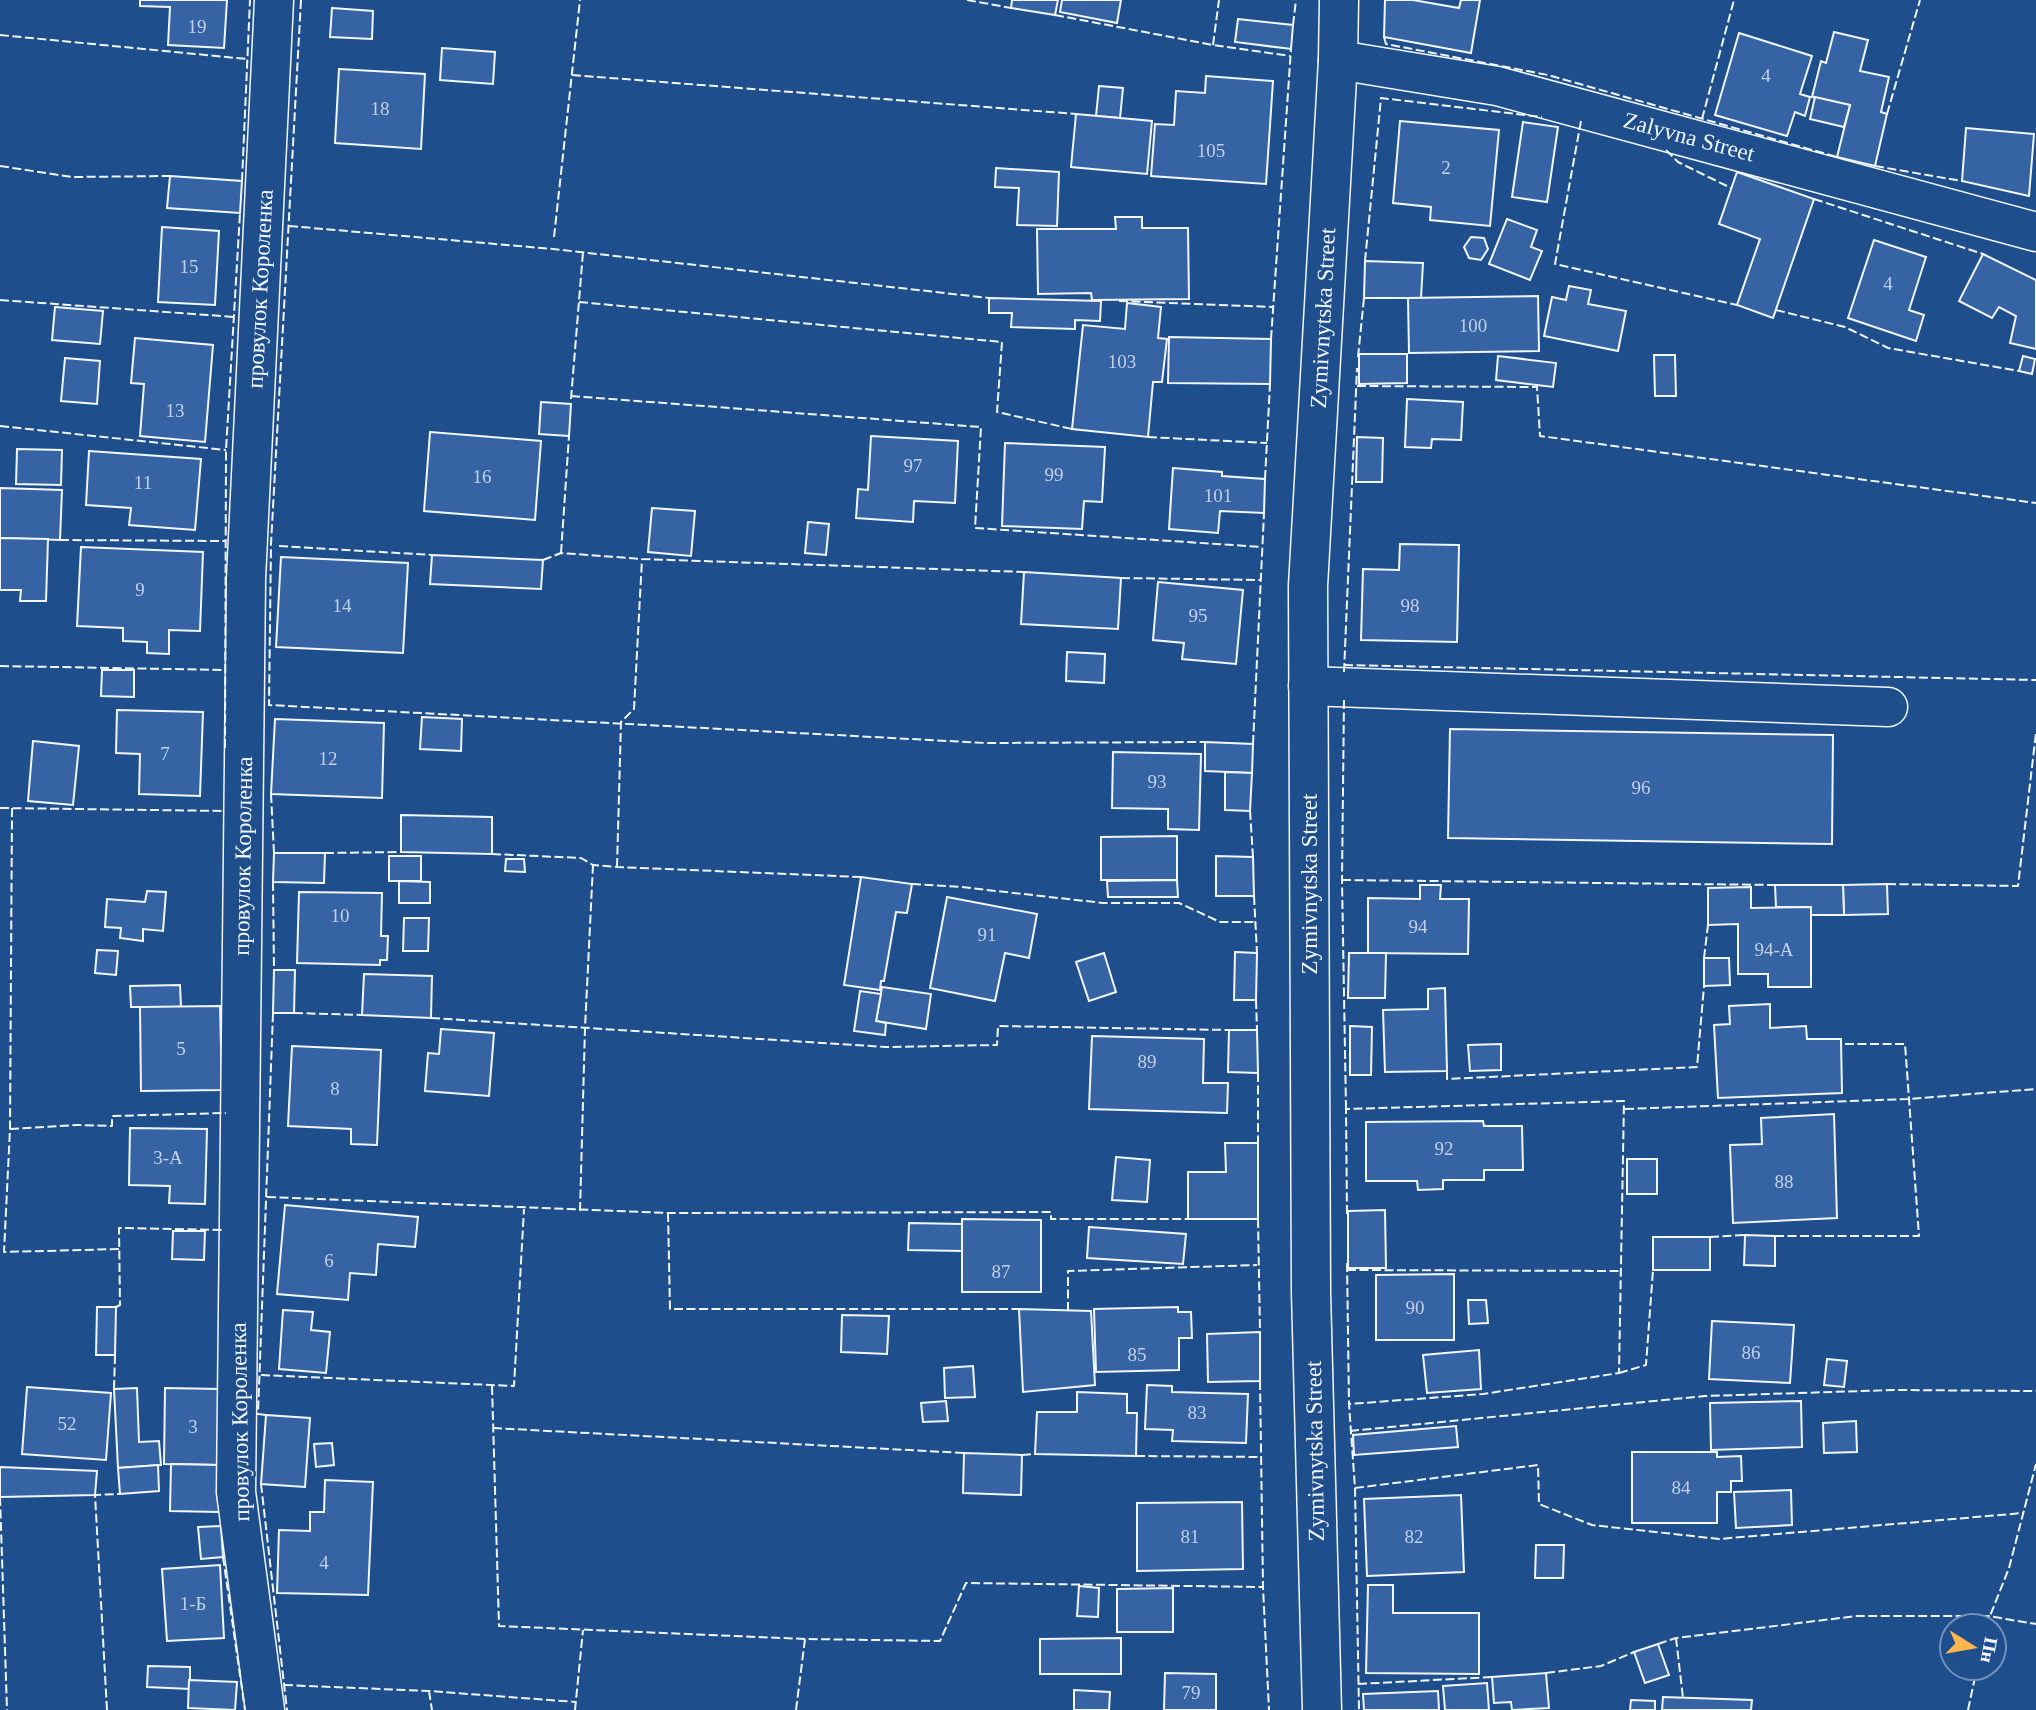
<svg xmlns="http://www.w3.org/2000/svg" width="2036" height="1710" viewBox="0 0 2036 1710" font-family="Georgia,serif">
<style>
.building{fill:#3563a3;stroke:#f2f6ff;stroke-width:2}
.lines{fill:none;stroke-linecap:round;stroke-linejoin:round}
.minor-casing{stroke:#f2f6ff;stroke-width:41}
.minor{stroke:#1f4e8c;stroke-width:38}
.fence{stroke:#f2f6ff;stroke-width:2;stroke-dasharray:9 3.5;stroke-linecap:butt}
.labels{text-anchor:middle;dominant-baseline:central;stroke-width:5;stroke-linejoin:round;paint-order:stroke}
.number-label{font-size:19px;fill:#c3d1e8}
.street-label{font-size:23px;fill:#f2f6ff;stroke:#1f4e8c}
</style>
<rect width="100%" height="100%" fill="#1f4e8c"/>
<!-- building -->
<g class="building">
<path d="M140 0H227L224 48 168 45 170 7 140 6Z"/>
<path d="M1012 0H1058L1055 15 1011 8Z"/>
<path d="M1062 0H1121L1117 23 1060 12Z"/>
<path d="M1385 0H1413L1459 8 1461 0H1480L1471 53 1384 37Z"/>
<path d="M332 8 373 11 372 39 330 37Z"/>
<path d="M1238 19 1293 25 1291 49 1235 42Z"/>
<path d="M1834 32 1868 40 1860 71 1889 77 1881 112 1887 114 1875 166 1837 157 1850 105 1812 97 1821 61 1826 63Z"/>
<path d="M1739 33 1812 56 1800 94 1810 97 1805 116 1795 112 1787 136 1715 115Z"/>
<path d="M442 48 495 52 493 84 440 80Z"/>
<path d="M339 69 425 74 421 149 335 143Z"/>
<path d="M1206 76 1273 81 1266 184 1151 176 1155 124 1174 125 1176 91 1205 93Z"/>
<path d="M1099 86 1123 88 1120 118 1096 116Z"/>
<path d="M1815 97 1850 105 1844 127 1810 119Z"/>
<path d="M1076 114 1152 121 1147 174 1071 167Z"/>
<path d="M1400 121 1499 130 1490 226 1430 220 1431 207 1393 203Z"/>
<path d="M1523 122 1558 127 1547 202 1512 197Z"/>
<path d="M1966 128 2034 134 2029 196 1962 181Z"/>
<path d="M996 168 1059 172 1057 226 1017 225 1019 188 995 187Z"/>
<path d="M1737 172 1814 199 1773 318 1737 305 1760 239 1719 224Z"/>
<path d="M170 176 242 181 240 213 167 208Z"/>
<path d="M1115 217H1142V228H1188L1189 299 1092 300 1091 293 1038 294 1037 229H1116Z"/>
<path d="M1507 219 1537 230 1531 247 1542 251 1530 280 1489 264Z"/>
<path d="M162 227 219 231 215 305 158 302Z"/>
<path d="M1471 237 1484 238 1488 249 1481 260 1469 258 1464 247Z"/>
<path d="M1874 240 1926 257 1909 310 1924 315 1916 341 1848 318Z"/>
<path d="M1983 254 2036 280V349L2010 343 2016 316 1999 307 1992 318 1959 301Z"/>
<path d="M1365 261 1423 263 1421 298H1364Z"/>
<path d="M1569 286 1591 290 1588 304 1626 311 1618 351 1544 336 1552 297 1566 300Z"/>
<path d="M1538 296 1539 351 1409 353 1408 298Z"/>
<path d="M989 298 1101 301 1100 321 1075 320V329L1011 327 1012 313H989Z"/>
<path d="M1127 303 1161 307 1158 338 1167 339 1162 382H1153L1148 437 1072 429 1083 325 1125 329Z"/>
<path d="M55 307 103 311 100 344 52 340Z"/>
<path d="M1169 337 1271 339 1270 384 1168 383Z"/>
<path d="M135 338 213 345 205 442 140 436 144 384 131 383Z"/>
<path d="M1359 354H1407V383L1359 384Z"/>
<path d="M1654 355H1675L1676 396H1655Z"/>
<path d="M1498 356 1556 363 1553 387 1496 380Z"/>
<path d="M2023 356 2035 359 2032 374 2019 371Z"/>
<path d="M65 358 100 361 97 404 61 401Z"/>
<path d="M1407 399 1463 402 1461 440 1432 439 1431 448 1405 447Z"/>
<path d="M541 402 571 404 569 436 539 434Z"/>
<path d="M430 432 541 441 535 520 424 511Z"/>
<path d="M871 436 958 441 955 503 914 501 913 522 856 518 858 489 868 490Z"/>
<path d="M1357 437 1383 438 1382 482H1356Z"/>
<path d="M1005 443 1105 447 1102 502 1084 501 1082 529 1002 526Z"/>
<path d="M17 449 62 450 61 485 16 484Z"/>
<path d="M89 451 201 459 195 530 129 525 131 508 86 505Z"/>
<path d="M1173 468 1222 472V476L1265 479 1264 513 1220 511 1218 533 1169 529Z"/>
<path d="M0 488 62 490 60 540 0 538Z"/>
<path d="M652 508 695 511 691 556 648 552Z"/>
<path d="M808 522 829 524 826 555 805 553Z"/>
<path d="M0 538 48 539 46 601H20L21 590H0Z"/>
<path d="M1400 544 1459 545 1457 642 1361 640 1363 569 1399 570Z"/>
<path d="M81 547 203 552 200 631 169 630V654L147 653V642L123 641V628L77 626Z"/>
<path d="M432 555 543 560 541 589 430 584Z"/>
<path d="M281 557 408 563 403 653 276 647Z"/>
<path d="M1024 572 1121 578 1118 629 1021 624Z"/>
<path d="M1158 582 1243 590 1236 664 1182 659 1184 643 1153 640Z"/>
<path d="M1067 652 1105 654 1104 683 1066 681Z"/>
<path d="M102 670H134V697L101 696Z"/>
<path d="M117 710 203 712 200 796 139 794 140 754 116 753Z"/>
<path d="M422 717 462 719 461 751 420 749Z"/>
<path d="M275 719 384 723 382 798 271 794Z"/>
<path d="M1450 729 1833 735 1832 844 1448 838Z"/>
<path d="M33 741 79 746 73 805 28 801Z"/>
<path d="M1205 742 1253 744 1252 773 1205 771Z"/>
<path d="M1113 752 1201 754 1199 830 1168 829V809L1112 808Z"/>
<path d="M1225 772 1252 773 1250 811 1225 810Z"/>
<path d="M401 815 492 817V854L401 852Z"/>
<path d="M1177 836V880H1101V837Z"/>
<path d="M274 853H325L324 883 273 882Z"/>
<rect x="389" y="856" width="32" height="25"/>
<path d="M1216 856 1253 857 1254 896H1216Z"/>
<path d="M506 859H524L525 872 505 871Z"/>
<path d="M861 877 912 884 907 913 896 912 884 981H881L880 990 844 985Z"/>
<path d="M1177 880 1178 897H1108L1107 881Z"/>
<path d="M399 881 430 882V903H399Z"/>
<path d="M1887 884 1888 914 1844 915 1843 885Z"/>
<path d="M1420 885H1441L1440 899H1469L1468 954 1368 953V898L1420 899Z"/>
<path d="M1775 885H1843L1844 915H1811V907H1776Z"/>
<path d="M1751 887V908L1811 907V987H1768V974H1738V924L1708 925V888Z"/>
<path d="M147 891 166 892 163 931 143 929V941L120 938 121 928 105 927 107 899 145 902Z"/>
<path d="M299 892 382 893 381 936H388L387 960H380V965L297 963Z"/>
<path d="M947 897 1037 914 1029 958 1005 953 995 1001 930 988Z"/>
<path d="M404 918H429L428 951H403Z"/>
<path d="M97 950 118 951 116 975 95 973Z"/>
<path d="M1235 952 1257 953 1256 1000H1234Z"/>
<path d="M1104 953 1116 992 1089 1001 1076 962Z"/>
<path d="M1349 953H1386L1385 998H1348Z"/>
<path d="M1704 958H1729L1730 985 1704 986Z"/>
<path d="M274 970H295L294 1013H273Z"/>
<path d="M364 974 432 976 431 1018 362 1015Z"/>
<path d="M180 985 181 1007H131L130 986Z"/>
<path d="M882 987 931 994 926 1029 876 1021Z"/>
<path d="M1445 988 1447 1071 1385 1072 1383 1010 1428 1009V989Z"/>
<path d="M860 991 881 994 876 1021 886 1023 885 1035 854 1031Z"/>
<path d="M1770 1004V1028L1806 1026 1807 1039H1841L1842 1093 1718 1098 1714 1025 1730 1024 1729 1006Z"/>
<path d="M220 1006 222 1090 141 1091 140 1007Z"/>
<path d="M1350 1026 1372 1027 1371 1075H1350Z"/>
<path d="M441 1029 494 1033 489 1096 425 1091 428 1053 439 1054Z"/>
<path d="M1229 1030H1257L1258 1073 1228 1072Z"/>
<path d="M1092 1036 1204 1039 1203 1083H1228L1227 1113 1089 1109Z"/>
<path d="M1501 1044V1070L1470 1071 1468 1045Z"/>
<path d="M292 1046 381 1050 377 1145 351 1144V1129L288 1126Z"/>
<path d="M1834 1114 1837 1218 1733 1223 1730 1145 1762 1144 1761 1118Z"/>
<path d="M1483 1121 1484 1126H1522L1523 1170H1484V1180H1443V1189L1418 1190 1417 1181H1366V1122Z"/>
<path d="M130 1128 207 1129 205 1204 169 1203 170 1186 129 1185Z"/>
<path d="M1225 1143H1258V1219H1188V1172H1226Z"/>
<path d="M1116 1157 1150 1160 1147 1202 1112 1200Z"/>
<rect x="1627" y="1159" width="30" height="35"/>
<path d="M285 1205 418 1217 415 1247 378 1244 376 1275 350 1273 348 1300 277 1294Z"/>
<path d="M1385 1210 1386 1268H1348V1211Z"/>
<path d="M962 1219 1041 1220V1292H962Z"/>
<path d="M909 1223 962 1224V1251L908 1250Z"/>
<path d="M1089 1227 1186 1234 1183 1264 1087 1258Z"/>
<path d="M173 1231H205L204 1260 172 1259Z"/>
<path d="M1745 1235 1775 1236V1266L1744 1265Z"/>
<rect x="1653" y="1237" width="57" height="33"/>
<path d="M1454 1274V1340H1376V1275Z"/>
<path d="M1468 1300H1486L1488 1323 1469 1324Z"/>
<path d="M97 1307H116L115 1355H96Z"/>
<path d="M1178 1307V1312H1191L1192 1338H1179V1370L1096 1372 1094 1309Z"/>
<path d="M1019 1309 1091 1311 1095 1385 1023 1392Z"/>
<path d="M283 1310 313 1312 311 1330 330 1332 326 1373 279 1369Z"/>
<path d="M842 1315 889 1316 887 1354 841 1352Z"/>
<path d="M1712 1321 1794 1325 1790 1383 1709 1379Z"/>
<path d="M1260 1332V1381L1208 1382 1207 1334Z"/>
<path d="M1479 1350 1481 1389 1427 1393 1423 1355Z"/>
<path d="M1827 1359 1847 1361 1844 1387 1824 1385Z"/>
<path d="M973 1366 975 1397 945 1398 944 1368Z"/>
<path d="M1147 1385 1172 1386V1392L1248 1394 1246 1443 1172 1441 1173 1430 1145 1429Z"/>
<path d="M27 1387 111 1393 106 1460 22 1454Z"/>
<path d="M137 1388 139 1442 159 1441 161 1465 118 1468 114 1389Z"/>
<path d="M165 1388 221 1389 220 1465 164 1464Z"/>
<path d="M1077 1392 1127 1394V1413H1137L1136 1456 1035 1454 1037 1412H1077Z"/>
<path d="M946 1401 948 1421 923 1422 921 1403Z"/>
<path d="M1801 1401 1802 1447 1711 1450 1710 1403Z"/>
<path d="M266 1415 310 1418 305 1487 261 1484Z"/>
<path d="M1856 1421 1857 1452 1824 1453 1823 1423Z"/>
<path d="M1456 1426 1458 1447 1354 1455 1353 1435Z"/>
<path d="M332 1443 334 1465 316 1467 314 1444Z"/>
<path d="M1632 1452H1717V1457L1741 1456 1742 1481H1731V1492H1717V1523H1632Z"/>
<path d="M964 1453 1022 1455 1021 1495 963 1493Z"/>
<path d="M171 1464 220 1465 219 1512 170 1511Z"/>
<path d="M158 1465 159 1491 120 1494 118 1468Z"/>
<path d="M0 1467 97 1471 95 1495 0 1497Z"/>
<path d="M325 1480 373 1482 368 1595 277 1593 279 1530 310 1531V1512H324Z"/>
<path d="M1791 1490 1792 1525 1736 1528 1734 1492Z"/>
<path d="M1461 1495 1464 1572 1367 1576 1364 1499Z"/>
<path d="M1242 1502 1243 1569 1137 1571V1503Z"/>
<path d="M221 1526 223 1557 201 1559 198 1527Z"/>
<path d="M1536 1545H1564L1563 1578H1535Z"/>
<path d="M220 1565 224 1638 167 1641 162 1569Z"/>
<path d="M1368 1585H1393V1613H1479V1674L1366 1673Z"/>
<path d="M1079 1586 1099 1588 1098 1617 1077 1616Z"/>
<path d="M1173 1588V1632H1117V1589Z"/>
<path d="M1121 1638V1674H1040V1639Z"/>
<path d="M1658 1644 1669 1675 1645 1683 1634 1652Z"/>
<path d="M148 1666 190 1667V1689L147 1687Z"/>
<path d="M1165 1673 1216 1674V1710H1164Z"/>
<path d="M1546 1673 1549 1708 1512 1710 1511 1702 1494 1703 1492 1677Z"/>
<path d="M189 1680 237 1682 235 1710 188 1708Z"/>
<path d="M1487 1683 1489 1710H1445L1443 1686Z"/>
<path d="M1074 1690 1110 1692 1109 1710H1074Z"/>
<path d="M1438 1691 1439 1710H1364L1363 1694Z"/>
<path d="M1663 1697 1752 1700 1751 1710H1662Z"/>
<path d="M1631 1700 1655 1701V1710H1630Z"/>
</g>
<g class="lines">
<defs>
<g id="minor">
<path d="M1338 60 1497 86 2036 232"/>
<path d="M1308 686 1888 707"/>
<path d="M265 1710 236 1492 246 579 274 0"/>
<path d="M1322 1710 1311 1292 1308 586 1338 60 1339 0"/>
</g>
</defs>
<!-- minor casing -->
<use href="#minor" class="minor-casing"/>
<!-- minor -->
<use href="#minor" class="minor"/>
<!-- fence -->
<g class="fence">
<path d="M301 0 271 544 269 705 986 743 1205 742"/>
<path d="M967 0 1011 8"/>
<path d="M1055 15 1213 45 1290 56"/>
<path d="M1293 25 1296 0"/>
<path d="M0 35 247 59"/>
<path d="M1384 37 1386 44 1548 75 1837 157"/>
<path d="M1213 45 1219 0"/>
<path d="M572 75 1076 114"/>
<path d="M1887 114 1920 0"/>
<path d="M1702 119 1734 0"/>
<path d="M1581 121 1555 264 1737 305"/>
<path d="M1666 150 1678 162 1731 188"/>
<path d="M0 166 72 177 170 176"/>
<path d="M1875 166 1962 181"/>
<path d="M242 181 250 0"/>
<path d="M1814 199 1983 254"/>
<path d="M289 226 553 249 989 298"/>
<path d="M554 237 580 0"/>
<path d="M1365 261 1381 98 1542 117"/>
<path d="M0 300 235 317"/>
<path d="M1119 301 1273 307"/>
<path d="M579 302 1002 342 997 412 1072 429"/>
<path d="M1776 310 1845 327 1888 348 2019 371"/>
<path d="M1271 339 1291 49"/>
<path d="M1358 357 1364 298"/>
<path d="M1357 386 1537 387 1540 436 2036 503"/>
<path d="M571 396 981 427 975 528 1262 547"/>
<path d="M571 399 583 252"/>
<path d="M0 426 226 450"/>
<path d="M1148 437 1267 443"/>
<path d="M1265 479 1270 384"/>
<path d="M60 540 225 541"/>
<path d="M279 546 432 555"/>
<path d="M561 553 569 436"/>
<path d="M543 560 561 553 642 559 1024 572"/>
<path d="M1121 578 1261 580"/>
<path d="M1344 665 2036 680"/>
<path d="M0 666 224 670"/>
<path d="M1344 672 1357 368"/>
<path d="M1344 700 1342 880 1346 1109"/>
<path d="M1253 744 1264 513"/>
<path d="M225 748 226 450 240 213"/>
<path d="M271 794 274 853"/>
<path d="M0 808 225 811"/>
<path d="M12 808 10 1129 4 1252 120 1249"/>
<path d="M1250 811 1253 857"/>
<path d="M325 853 401 852"/>
<path d="M492 854 581 858 593 865 617 867 861 877"/>
<path d="M617 867 621 722 634 709 642 559"/>
<path d="M1342 880 1775 885"/>
<path d="M273 882 274 970"/>
<path d="M912 884 961 887 1103 903H1179L1220 922H1255"/>
<path d="M1887 884 2018 886 2036 733"/>
<path d="M1254 896 1257 953"/>
<path d="M1704 958 1708 925"/>
<path d="M1256 1000 1257 1030"/>
<path d="M294 1013 362 1015"/>
<path d="M431 1018 886 1047 997 1045 998 1026 1229 1030"/>
<path d="M1447 1071V1079L1697 1067 1704 986"/>
<path d="M1258 1073V1143"/>
<path d="M1625 1109 1908 1099 2036 1089"/>
<path d="M10 1129 77 1125 112 1126V1116L226 1113"/>
<path d="M267 1197 668 1213 1051 1212V1219H1188"/>
<path d="M580 1211 585 1028 593 865"/>
<path d="M668 1213 670 1309H1019"/>
<path d="M1347 1214 1346 1109 1624 1101 1619 1373 1483 1394 1349 1404"/>
<path d="M1258 1219 1260 1332"/>
<path d="M1775 1236H1919L1905 1044H1840"/>
<path d="M1710 1237 1745 1235"/>
<path d="M1347 1263 1349 1404 1355 1488 1359 1710"/>
<path d="M1347 1270 1621 1271"/>
<path d="M116 1307 120 1305 119 1228 222 1230"/>
<path d="M1068 1311V1271L1257 1265"/>
<path d="M1619 1373 1646 1365 1653 1270"/>
<path d="M261 1375 514 1386 524 1209"/>
<path d="M1260 1381 1263 1587 1269 1710"/>
<path d="M492 1386 499 1626 805 1639 940 1641 966 1583 1263 1587"/>
<path d="M114 1389 115 1355"/>
<path d="M266 1415 258 1414 273 1013"/>
<path d="M493 1428 964 1453"/>
<path d="M1350 1431 1705 1396 1894 1390 2036 1391"/>
<path d="M1022 1455 1035 1454"/>
<path d="M1136 1456 1262 1457"/>
<path d="M261 1484 287 1710"/>
<path d="M1355 1488 1538 1465 1539 1504 1592 1525 1719 1539 2023 1513"/>
<path d="M0 1497 7 1710"/>
<path d="M223 1557 245 1710"/>
<path d="M1986 1626 2009 1568 2036 1464"/>
<path d="M1676 1638 1683 1698"/>
<path d="M1658 1644 1676 1638 1857 1616H1988L2036 1624"/>
<path d="M1546 1673 1601 1666 1634 1652"/>
<path d="M1358 1684 1492 1677"/>
<path d="M284 1685 429 1691 576 1702"/>
<path d="M429 1691 432 1710"/>
<path d="M107 1710 95 1495 120 1494"/>
<path d="M575 1710 583 1630"/>
<path d="M796 1710 805 1639"/>
<path d="M1968 1710 1977 1668"/>
</g>
</g>
<g class="labels">
<!-- number labels -->
<g class="number-label">
<text x="197" y="26">19</text>
<text x="1766" y="75">4</text>
<text x="380" y="108">18</text>
<text x="1211" y="150">105</text>
<text x="1446" y="167">2</text>
<text x="189" y="266">15</text>
<text x="1888" y="283">4</text>
<text x="1473" y="325">100</text>
<text x="1122" y="361">103</text>
<text x="175" y="410">13</text>
<text x="913" y="465">97</text>
<text x="1054" y="474">99</text>
<text x="482" y="476">16</text>
<text x="143" y="482">11</text>
<text x="1218" y="495">101</text>
<text x="140" y="589">9</text>
<text x="342" y="605">14</text>
<text x="1410" y="605">98</text>
<text x="1198" y="615">95</text>
<text x="165" y="753">7</text>
<text x="328" y="758">12</text>
<text x="1157" y="781">93</text>
<text x="1641" y="787">96</text>
<text x="340" y="915">10</text>
<text x="1418" y="926">94</text>
<text x="987" y="934">91</text>
<text x="1774" y="949">94-А</text>
<text x="181" y="1048">5</text>
<text x="1147" y="1061">89</text>
<text x="335" y="1088">8</text>
<text x="1444" y="1148">92</text>
<text x="168" y="1157">3-А</text>
<text x="1784" y="1181">88</text>
<text x="329" y="1260">6</text>
<text x="1001" y="1271">87</text>
<text x="1415" y="1307">90</text>
<text x="1751" y="1352">86</text>
<text x="1137" y="1354">85</text>
<text x="1197" y="1412">83</text>
<text x="67" y="1423">52</text>
<text x="193" y="1426">3</text>
<text x="1681" y="1487">84</text>
<text x="1190" y="1536">81</text>
<text x="1414" y="1536">82</text>
<text x="324" y="1562">4</text>
<text x="193" y="1603">1-Б</text>
<text x="1191" y="1692">79</text>
</g>
<!-- street labels -->
<g class="street-label">
<text transform="translate(1689 137) rotate(15)">Zalyvna Street</text>
<text transform="translate(260 289) rotate(-87)">провулок Короленка</text>
<text transform="translate(1323 318) rotate(-87)">Zymivnytska Street</text>
<text transform="translate(243 856) rotate(-89)">провулок Короленка</text>
<text transform="translate(1309 884) rotate(-90)">Zymivnytska Street</text>
<text transform="translate(240 1422) rotate(-91)">провулок Короленка</text>
<text transform="translate(1315 1451) rotate(-91)">Zymivnytska Street</text>
</g>
</g>
<!-- north arrow -->
<g transform="translate(1973 1647) rotate(101)"><circle r="33" fill="#1f4e8c" stroke="#7391ba" stroke-width="2"/>
<path d="M0-5L12 26L0 18L-12 26Z" fill="#ffb74d"/>
<text y="-10" font-size="19" font-weight="bold" text-anchor="middle" fill="#f2f6ff">Пн</text>
</g>
</svg>
